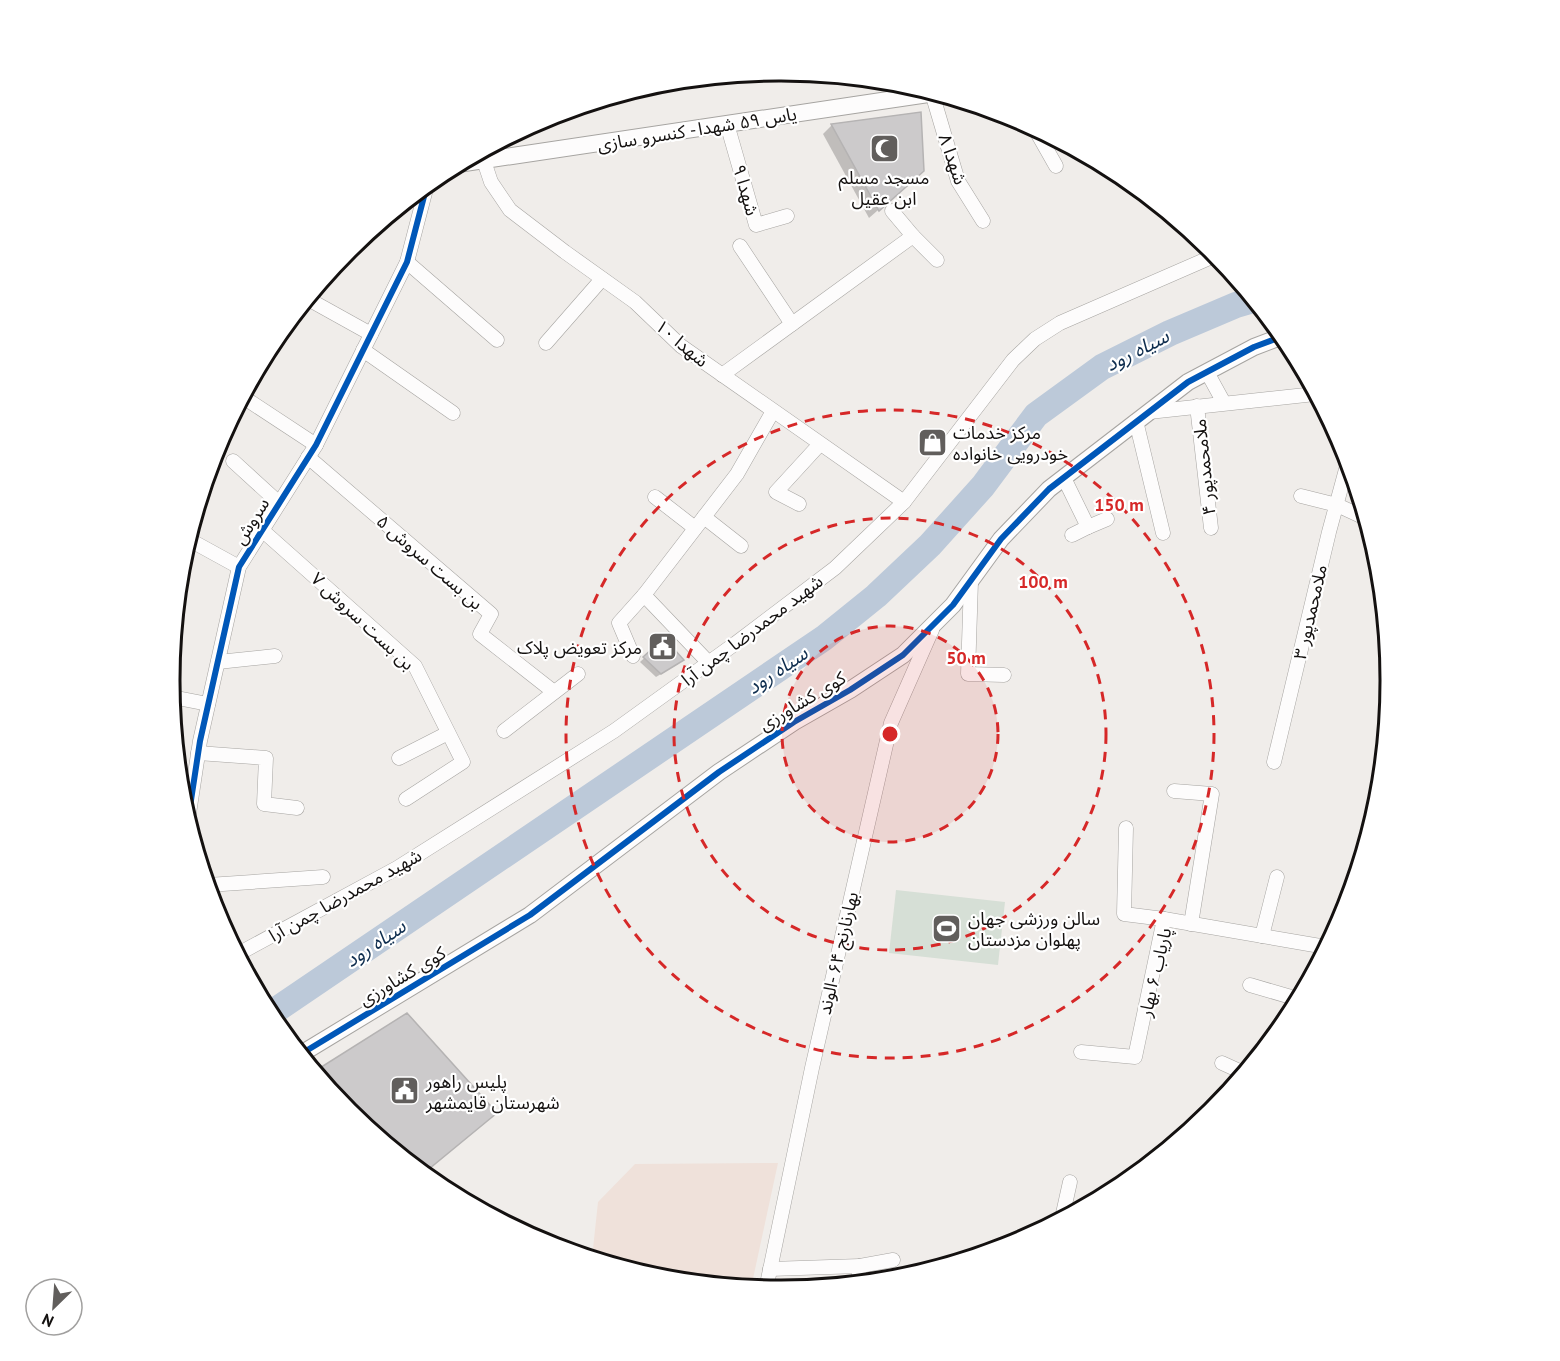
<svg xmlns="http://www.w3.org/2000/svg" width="1560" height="1361" viewBox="0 0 1560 1361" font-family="'PT Sans','Noto Sans Arabic',sans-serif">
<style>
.industrial{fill:#efe1da}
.green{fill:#d6dfd6}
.shadow{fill:#0003}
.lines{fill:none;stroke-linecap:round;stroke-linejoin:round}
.river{stroke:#bcc9d9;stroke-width:26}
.building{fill:#cccacb;stroke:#b5b3b3;stroke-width:1.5}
.minor-casing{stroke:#a6a4a1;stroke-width:15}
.tertiary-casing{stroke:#a6a4a1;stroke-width:18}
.minor{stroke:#fdfcfc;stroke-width:14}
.tertiary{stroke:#fdfcfc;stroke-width:16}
.cycleway-casing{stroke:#fff;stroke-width:10}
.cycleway{stroke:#0057b8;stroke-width:6}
.ring{fill:none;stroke:#d62828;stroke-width:3;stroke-dasharray:10 8}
.labels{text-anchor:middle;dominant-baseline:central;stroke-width:4.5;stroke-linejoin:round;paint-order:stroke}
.street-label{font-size:18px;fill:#141110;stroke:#fff}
.poi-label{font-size:18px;fill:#141110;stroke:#fff;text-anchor:start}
.water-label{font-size:20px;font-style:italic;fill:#0e2d4e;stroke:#fff}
.rim{fill:none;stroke:#141110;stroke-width:3}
.centre{fill:#d62828;stroke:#fff;stroke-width:3}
.ring-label{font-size:18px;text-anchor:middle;font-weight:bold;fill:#d62828;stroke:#fff;stroke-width:4.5;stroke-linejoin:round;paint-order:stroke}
</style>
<rect width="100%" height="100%" fill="#f0edea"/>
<!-- industrial -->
<path class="industrial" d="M778 1163 751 1288 661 1279 592 1258 598 1202 635 1164Z"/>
<!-- green -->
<path class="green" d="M896 890 1005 902 998 965 889 953Z"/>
<!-- shadow -->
<g class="shadow">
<path d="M832 125 916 177 869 218 823 134Z"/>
<path d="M664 640 678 664 656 677 640 662Z"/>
</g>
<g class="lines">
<!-- river -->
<path class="river" d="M270 1014 824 638 876 596 930 545 983 486 1036 415 1102 367 1170 333 1236 305 1253 300"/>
</g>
<!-- building -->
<g class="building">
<path d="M921 112 924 171 879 211 831 124Z"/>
<path d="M664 638 684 660 661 674 643 657Z"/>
<path d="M407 1013 497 1113 424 1173 348 1112 315 1071Z"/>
</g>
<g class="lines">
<defs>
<g id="minor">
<path d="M932 93 958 181 983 221"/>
<path d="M727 124 756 225 787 216"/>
<path d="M1035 129 1056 166"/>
<path d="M484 161 491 182 510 210 565 252 635 302 681 346 904 502"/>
<path d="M892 211 913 236"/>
<path d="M740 246 792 324"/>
<path d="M407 262 497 340"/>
<path d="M308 299 371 334"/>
<path d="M546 343 602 279"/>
<path d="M363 350 453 413"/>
<path d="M1207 372 1224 403"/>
<path d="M722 375 913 236 937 260"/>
<path d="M243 397 316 445"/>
<path d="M1197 406 1211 528"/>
<path d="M1149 412 1315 394"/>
<path d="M1136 421 1163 533"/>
<path d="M308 457 491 614 480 634 554 692"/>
<path d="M233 461 279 503"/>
<path d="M1064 478 1088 527 1107 519"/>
<path d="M1301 496 1337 505 1365 518"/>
<path d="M655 497 695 528"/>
<path d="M799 504 776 492 820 444"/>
<path d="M704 517 741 546"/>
<path d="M262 530 415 666 463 762 406 799"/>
<path d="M1072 535 1088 527"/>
<path d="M188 539 239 567"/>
<path d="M971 581 968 674 1004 675"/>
<path d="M633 656 619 623 644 595"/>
<path d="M218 662 275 656"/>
<path d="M709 663 644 595 737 474 773 411"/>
<path d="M172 697 208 704"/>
<path d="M504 731 578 674"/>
<path d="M198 753 266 758 264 804 297 808"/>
<path d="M399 758 448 733"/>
<path d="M1274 762 1329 532 1348 462"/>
<path d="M1174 791 1212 794 1191 924"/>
<path d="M188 820 200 741 239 567 316 445 407 262 427 185"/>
<path d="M1126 828 1124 914 1164 919"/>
<path d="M208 885 323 877"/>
<path d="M1262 936 1277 877"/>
<path d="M238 954 397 868 614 731 736 643 835 568 904 502 1013 360 1035 339 1060 323 1216 255"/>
<path d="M1250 985 1298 999"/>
<path d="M1081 1052 1135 1057 1164 919 1326 947"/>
<path d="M1222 1063 1244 1073"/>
<path d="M1062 1218 1070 1182"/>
<path d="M860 1266 893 1260"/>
<path d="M770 1269 860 1266 858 1283"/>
<path d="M766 1289 812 1068 891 723 932 630"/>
</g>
<g id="tertiary">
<path d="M458 164 935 93"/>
<path d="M301 1054 530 915 719 772 794 722 850 690 903 655 953 605 1001 539 1049 489 1188 382 1254 347 1283 336"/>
</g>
</defs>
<!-- minor casing -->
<use href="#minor" class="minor-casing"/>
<!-- tertiary casing -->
<use href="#tertiary" class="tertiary-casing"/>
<!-- minor -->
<use href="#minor" class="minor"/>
<!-- tertiary -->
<use href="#tertiary" class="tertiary"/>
<defs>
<g id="cycleway">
<path d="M188 820 200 741 239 567 316 445 407 262 427 185"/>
<path d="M301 1054 530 915 719 772 794 722 850 690 903 655 953 605 1001 539 1049 489 1188 382 1254 347 1283 336"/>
</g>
</defs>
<!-- cycleway casing -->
<use href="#cycleway" class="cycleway-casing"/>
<!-- cycleway -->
<use href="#cycleway" class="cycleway"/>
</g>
<!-- distance rings -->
<circle cx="890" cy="734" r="108" fill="#d62828" fill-opacity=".12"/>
<g class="ring">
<circle cx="890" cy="734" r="108"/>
<circle cx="890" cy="734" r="216"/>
<circle cx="890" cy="734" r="324"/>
</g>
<!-- icons -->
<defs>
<symbol id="mosque-square" viewBox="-11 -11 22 22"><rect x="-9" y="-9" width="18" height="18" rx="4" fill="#615e5c" stroke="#fff"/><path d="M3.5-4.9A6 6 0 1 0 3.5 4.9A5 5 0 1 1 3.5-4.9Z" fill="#fff"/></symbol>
<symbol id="shop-square" viewBox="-11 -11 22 22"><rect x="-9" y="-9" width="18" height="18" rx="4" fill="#615e5c" stroke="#fff"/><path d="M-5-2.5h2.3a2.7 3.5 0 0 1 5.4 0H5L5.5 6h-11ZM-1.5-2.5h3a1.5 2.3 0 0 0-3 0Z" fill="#fff"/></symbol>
<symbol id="civic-square" viewBox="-11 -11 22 22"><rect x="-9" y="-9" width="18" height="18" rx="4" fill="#615e5c" stroke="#fff"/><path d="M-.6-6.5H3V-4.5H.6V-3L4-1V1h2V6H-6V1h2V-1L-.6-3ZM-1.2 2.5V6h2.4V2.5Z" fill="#fff"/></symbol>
<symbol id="stadium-square" viewBox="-11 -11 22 22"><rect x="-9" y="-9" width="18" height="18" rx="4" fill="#615e5c" stroke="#fff"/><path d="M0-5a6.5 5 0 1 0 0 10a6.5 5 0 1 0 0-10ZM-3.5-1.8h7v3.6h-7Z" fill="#fff"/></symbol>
</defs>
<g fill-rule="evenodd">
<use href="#mosque-square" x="868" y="132" width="33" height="33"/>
<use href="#shop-square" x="916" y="426" width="33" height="33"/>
<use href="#civic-square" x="646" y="630" width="33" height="33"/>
<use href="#stadium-square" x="930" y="912" width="33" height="33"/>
<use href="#civic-square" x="388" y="1074" width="33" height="33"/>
</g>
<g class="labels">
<!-- street labels -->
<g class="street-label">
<text transform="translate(697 129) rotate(-9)">یاس ۵۹ شهدا - کنسرو سازی</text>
<text transform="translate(953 159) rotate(71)">شهدا ۸</text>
<text transform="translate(746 190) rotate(74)">شهدا ۹</text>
<text transform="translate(682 343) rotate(40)">شهدا ۱۰</text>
<text transform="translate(1204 467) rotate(-96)">ملامحمدپور ۴</text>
<text transform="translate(251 521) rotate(-58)">سروش</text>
<text transform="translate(430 562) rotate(41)">بن بست سروش ۵</text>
<text transform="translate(1310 612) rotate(-77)">ملامحمدپور ۳</text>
<text transform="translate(363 621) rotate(43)">بن بست سروش ۷</text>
<text transform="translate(752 630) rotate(-37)">شهید محمدرضا چمن آرا</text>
<text transform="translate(802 701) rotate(-31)">کوی کشاورزی</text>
<text transform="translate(345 895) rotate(-29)">شهید محمدرضا چمن آرا</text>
<text transform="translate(838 953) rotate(-77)">بهارنارنج ۶۴ -الوند</text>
<text transform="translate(1155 972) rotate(-77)">پاریاب ۶ بهار</text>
<text transform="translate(402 976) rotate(-31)">کوی کشاورزی</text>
</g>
<!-- poi labels -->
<g class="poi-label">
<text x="884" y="177" text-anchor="middle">مسجد مسلم<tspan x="884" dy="21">ابن عقیل</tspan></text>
<text x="953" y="432">مرکز خدمات<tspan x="953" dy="21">خودرویی خانواده</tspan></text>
<text x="642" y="647" text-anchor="end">مرکز تعویض پلاک</text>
<text x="968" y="918">سالن ورزشی جهان<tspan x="968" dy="21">پهلوان مزدستان</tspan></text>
<text x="426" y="1081">پلیس راهور<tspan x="426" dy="21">شهرستان قایمشهر</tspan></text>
</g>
<!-- water labels -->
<g class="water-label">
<text transform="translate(1137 350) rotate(-27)">سیاه رود</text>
<text transform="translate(777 670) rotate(-34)">سیاه رود</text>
<text transform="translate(375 943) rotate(-34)">سیاه رود</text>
</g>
</g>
<!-- crop -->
<path d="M0 0H1560V1361H0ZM779 81H781A599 599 0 0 1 1380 680V681A599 599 0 0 1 781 1280H779A599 599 0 0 1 180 681V680A599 599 0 0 1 779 81Z" fill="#fff" fill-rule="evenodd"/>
<path class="rim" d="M779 81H781A599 599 0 0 1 1380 680V681A599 599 0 0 1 781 1280H779A599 599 0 0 1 180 681V680A599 599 0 0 1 779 81Z"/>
<circle cx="890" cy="734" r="9" class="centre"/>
<g class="ring-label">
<text x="1119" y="511">150 m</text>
<text x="1043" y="588">100 m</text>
<text x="966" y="664">50 m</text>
</g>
<!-- north arrow -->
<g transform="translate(54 1307) rotate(205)"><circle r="28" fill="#ffffff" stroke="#a1a09f" stroke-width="1.5"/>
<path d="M0-4.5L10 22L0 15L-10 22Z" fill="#615e5c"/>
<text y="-9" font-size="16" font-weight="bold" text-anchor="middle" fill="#141110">N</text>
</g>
</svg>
